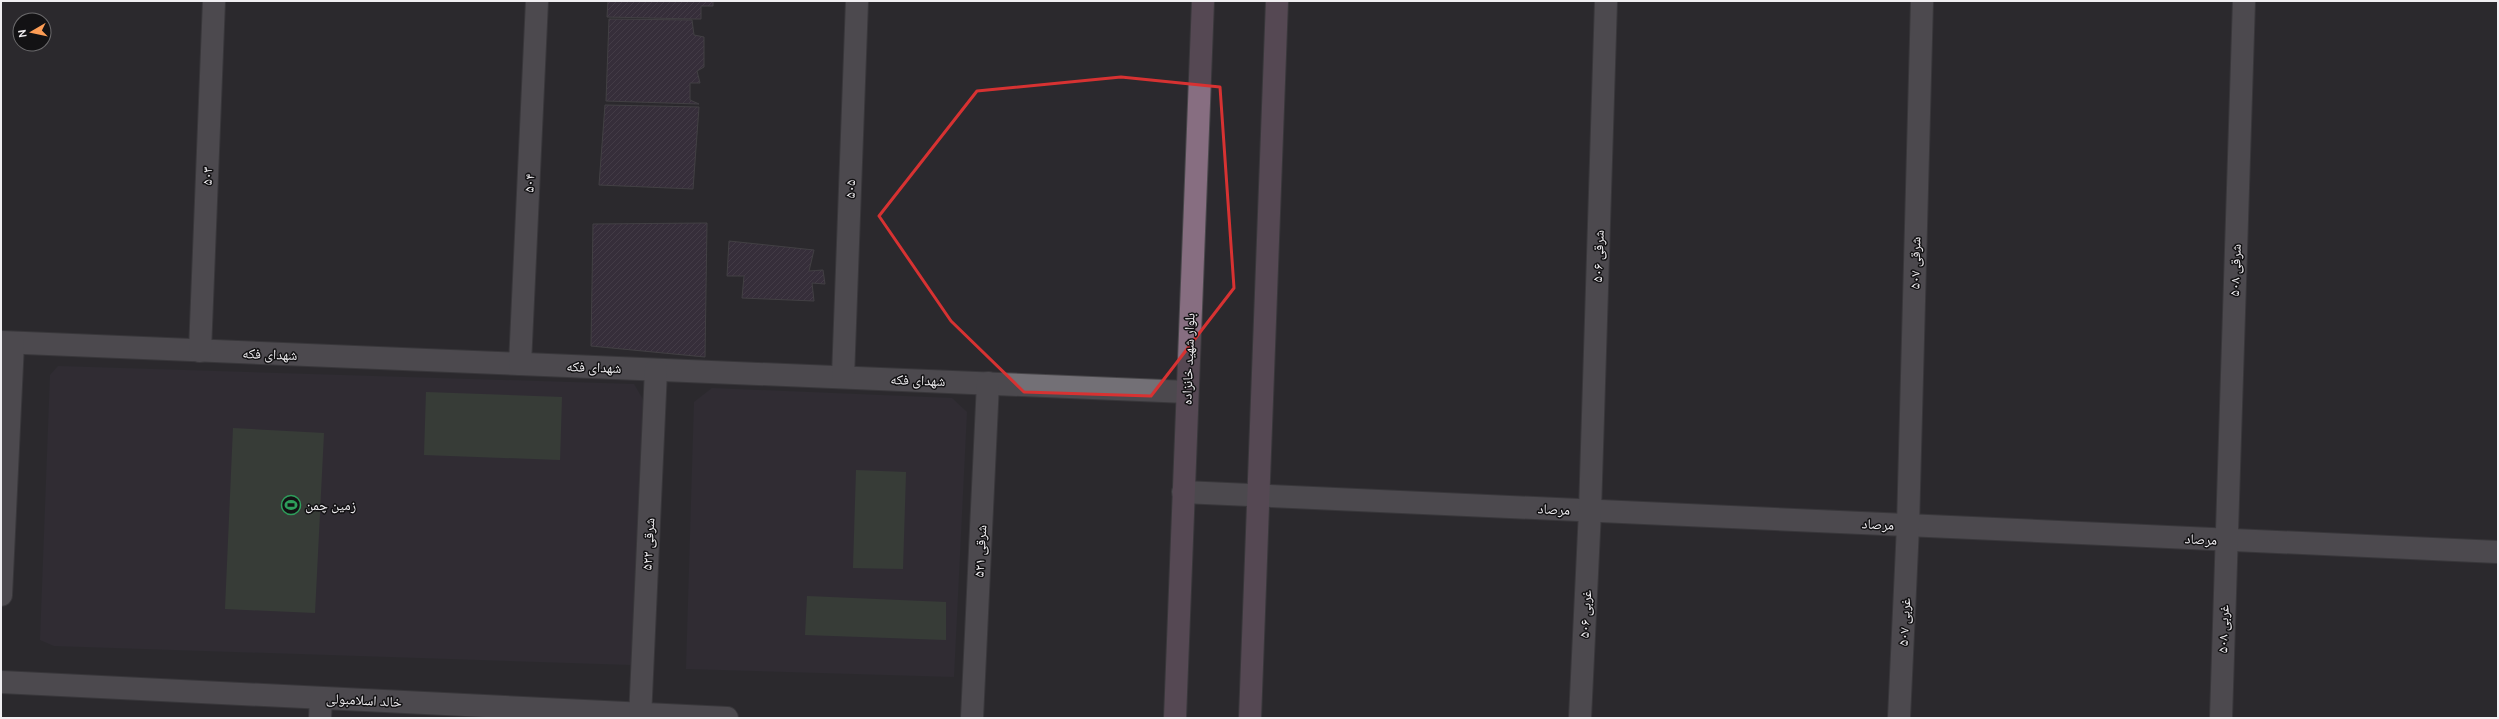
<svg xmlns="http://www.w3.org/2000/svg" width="2499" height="719" viewBox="0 0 2499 719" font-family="Ubuntu,'Noto Naskh Arabic',sans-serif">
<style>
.built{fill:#35303a}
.pitch{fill:#465244}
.building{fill:url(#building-hatch);stroke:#5d5a5e}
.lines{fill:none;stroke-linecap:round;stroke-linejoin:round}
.street-casing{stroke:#49474b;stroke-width:24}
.secondary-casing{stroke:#49474b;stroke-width:24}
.street{stroke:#737076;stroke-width:22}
.secondary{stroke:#876e81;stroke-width:22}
.marked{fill:none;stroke:#d73232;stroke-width:3;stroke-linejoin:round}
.labels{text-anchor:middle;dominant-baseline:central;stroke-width:3;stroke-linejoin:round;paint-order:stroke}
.street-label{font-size:14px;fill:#f0eef1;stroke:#131214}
.poi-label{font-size:14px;fill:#f0eef1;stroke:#131214;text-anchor:start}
</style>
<defs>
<pattern id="building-hatch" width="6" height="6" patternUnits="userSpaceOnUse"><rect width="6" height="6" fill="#443349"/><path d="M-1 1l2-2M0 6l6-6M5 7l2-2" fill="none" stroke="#5f5164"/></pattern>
</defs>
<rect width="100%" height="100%" fill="#2b292e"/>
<!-- built -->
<g class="built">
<path d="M58 366 634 384 644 401 631 665 54 646 40 640 50 375Z"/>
<path d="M712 388 952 398 967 412 954 677 686 669 694 402Z"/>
</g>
<!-- pitch -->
<g class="pitch">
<path d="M426 392 562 397 560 460 424 455Z"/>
<path d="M233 428 324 433 315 613 225 609Z"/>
<path d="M856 470 906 472 903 569 853 568Z"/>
<path d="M807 596 946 602V640L805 635Z"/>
</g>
<!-- building -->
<g class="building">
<path d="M608 1H713V6H701V19H694L607 17Z"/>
<path d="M609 19 692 20 694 35 704 37V67L697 71 700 83H690V100L699 104 606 101Z"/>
<path d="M605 105 699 107 693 189 599 185Z"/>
<path d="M707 223 705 357 591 346 593 224Z"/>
<path d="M729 241 814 250 809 271 823 270 825 284 812 283 814 301 742 298 744 276H727Z"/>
</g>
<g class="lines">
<defs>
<g id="street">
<path d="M1 342 1187 392"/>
<path d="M200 351 214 1"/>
<path d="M520 364 537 1"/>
<path d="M843 377 857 1"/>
<path d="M1183 492 2498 552"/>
<path d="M1 595 13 343"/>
<path d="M1 682 727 718"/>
<path d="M320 718 321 698"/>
<path d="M640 718 656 370"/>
<path d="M972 718 988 383"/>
<path d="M1580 718 1590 511 1606 1"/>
<path d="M1899 718 1908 526 1922 1"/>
<path d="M2221 718 2244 1"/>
</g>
<g id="secondary">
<path d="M1175 718 1203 1"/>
<path d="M1250 718 1277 1"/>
</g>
</defs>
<!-- street casing -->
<use href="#street" class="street-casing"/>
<!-- secondary casing -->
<use href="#secondary" class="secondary-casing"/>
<!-- street -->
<use href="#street" class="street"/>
<!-- secondary -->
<use href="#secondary" class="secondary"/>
</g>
<!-- marked area -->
<path d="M0 0H2499V719H0ZM1121 77 1220 87 1234 288 1151 396 1024 392 951 321 879 216 977 91Z" fill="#2b292e" fill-opacity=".55" fill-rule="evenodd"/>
<path class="marked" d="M1121 77 1220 87 1234 288 1151 396 1024 392 951 321 879 216 977 91Z"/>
<!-- icons -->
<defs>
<symbol id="stadium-ring" viewBox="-11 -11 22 22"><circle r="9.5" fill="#131214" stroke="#2e9e5b" stroke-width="1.5"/><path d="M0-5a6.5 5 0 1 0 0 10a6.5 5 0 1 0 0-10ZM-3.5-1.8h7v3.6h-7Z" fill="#2e9e5b"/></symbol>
</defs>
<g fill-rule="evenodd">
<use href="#stadium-ring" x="280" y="494" width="22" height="22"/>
</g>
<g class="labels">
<!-- street labels -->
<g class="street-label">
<text transform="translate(207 176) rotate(-88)">۵۰۳</text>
<text transform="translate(529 183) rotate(-87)">۵۰۴</text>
<text transform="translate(850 189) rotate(-88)">۵۰۵</text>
<text transform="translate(1598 256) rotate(-88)">۵۰۶ شرقی</text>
<text transform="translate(1915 263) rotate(-89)">۵۰۷ شرقی</text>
<text transform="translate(2235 270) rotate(-88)">۵۰۸ شرقی</text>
<text transform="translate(270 354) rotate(2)">شهدای فکه</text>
<text transform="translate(1188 359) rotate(-88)">بلوار شهید خانزاده</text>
<text transform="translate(594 367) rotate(2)">شهدای فکه</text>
<text transform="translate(918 380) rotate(2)">شهدای فکه</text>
<text transform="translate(1554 509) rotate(3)">مرصاد</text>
<text transform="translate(1878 524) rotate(3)">مرصاد</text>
<text transform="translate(2201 539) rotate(3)">مرصاد</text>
<text transform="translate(648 544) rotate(-87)">۵۲۲ شرقی</text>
<text transform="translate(980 551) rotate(-87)">۵۲۱ شرقی</text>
<text transform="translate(1585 614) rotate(-87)">۵۰۶ غربی</text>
<text transform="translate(1904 622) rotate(-87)">۵۰۷ غربی</text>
<text transform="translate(2223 629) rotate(-88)">۵۰۸ غربی</text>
<text transform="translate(364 700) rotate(3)">خالد اسلامبولی</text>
</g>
<!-- poi labels -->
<g class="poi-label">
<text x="305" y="505">زمین چمن</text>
</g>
</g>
<!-- border -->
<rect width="2499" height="719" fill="none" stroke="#f0eef1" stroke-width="4"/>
<!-- north arrow -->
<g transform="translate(32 32) rotate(261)"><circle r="19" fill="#131214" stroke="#6b6a6c"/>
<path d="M0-3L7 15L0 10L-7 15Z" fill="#fd9d55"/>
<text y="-6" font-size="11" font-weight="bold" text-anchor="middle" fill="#f0eef1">N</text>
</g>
</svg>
